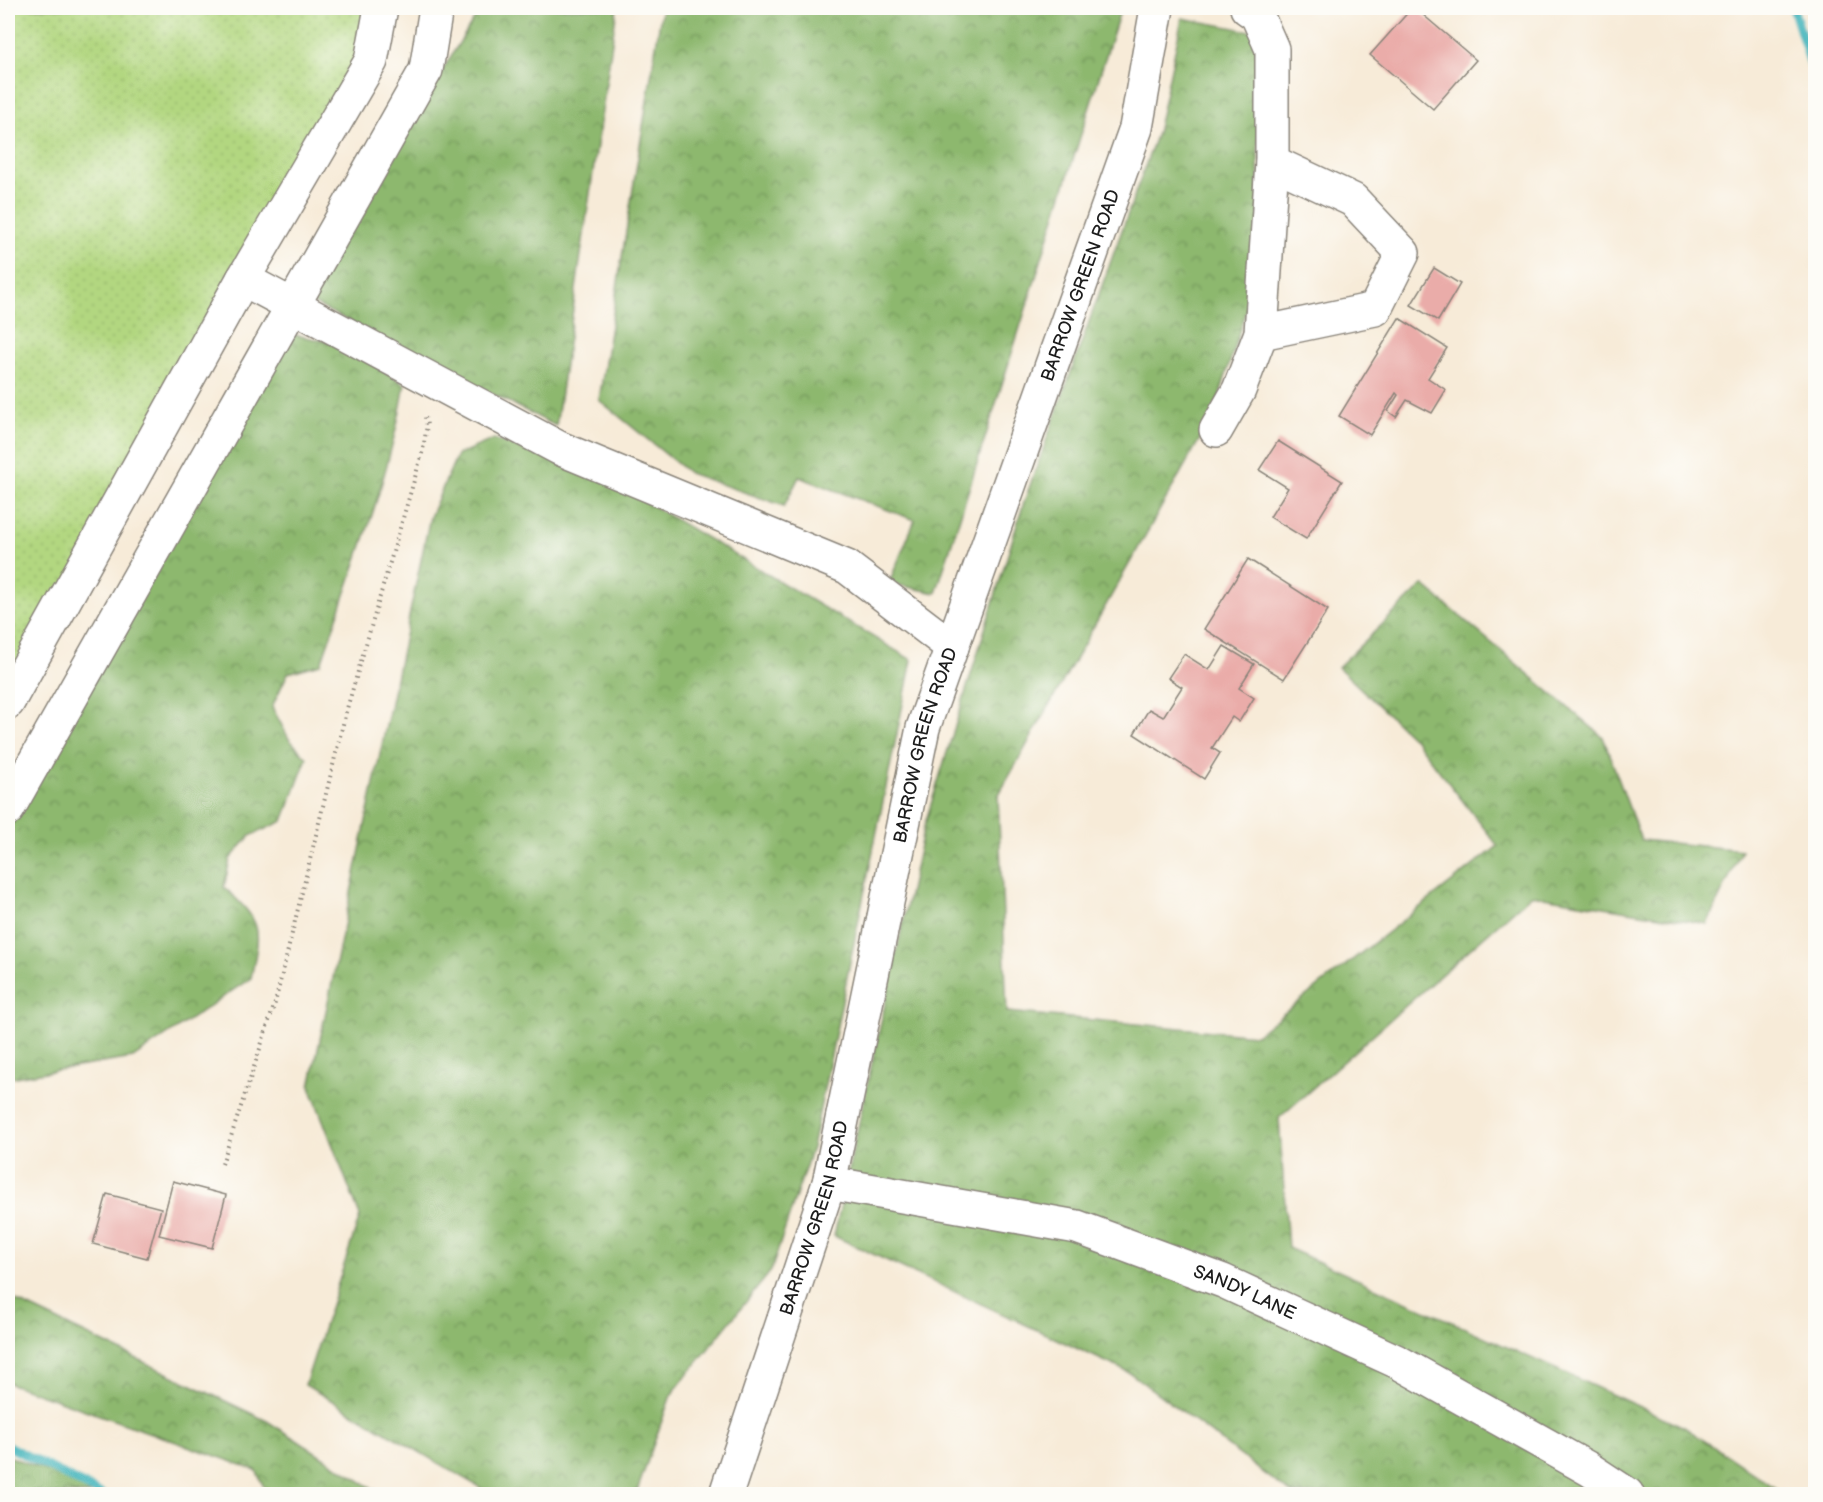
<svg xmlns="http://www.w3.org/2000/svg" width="1823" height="1502" viewBox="0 0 1823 1502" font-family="'Balsamiq Sans',sans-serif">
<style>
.grass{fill:url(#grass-dots);stroke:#677a4e;stroke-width:1.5}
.forest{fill:url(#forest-crowns);stroke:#546a45;stroke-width:1.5}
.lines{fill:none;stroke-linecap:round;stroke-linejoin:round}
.stream{stroke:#45b5bc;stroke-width:9}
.building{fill:#eaaca9}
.minor-casing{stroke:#8a847a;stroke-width:36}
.path{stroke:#8a847a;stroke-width:4;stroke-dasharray:1.5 4.5;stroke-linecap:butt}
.minor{stroke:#fff;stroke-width:33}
.labels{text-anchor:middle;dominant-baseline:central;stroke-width:6;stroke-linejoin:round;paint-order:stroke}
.street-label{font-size:18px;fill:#1c1c1c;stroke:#fdfcf7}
</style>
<defs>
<pattern id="grass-dots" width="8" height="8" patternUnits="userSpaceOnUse" patternTransform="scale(1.5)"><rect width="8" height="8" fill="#b2d780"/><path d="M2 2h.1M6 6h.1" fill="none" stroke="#98b86e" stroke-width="1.8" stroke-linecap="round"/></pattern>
<pattern id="forest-crowns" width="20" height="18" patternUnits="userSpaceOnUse" patternTransform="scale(1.5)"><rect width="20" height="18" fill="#8db86e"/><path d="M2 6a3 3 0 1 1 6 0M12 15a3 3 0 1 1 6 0" fill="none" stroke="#72955a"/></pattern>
</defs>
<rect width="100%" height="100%" fill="#fdfcf7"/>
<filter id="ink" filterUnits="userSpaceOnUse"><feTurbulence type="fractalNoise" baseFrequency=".0167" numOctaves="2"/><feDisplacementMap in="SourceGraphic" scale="12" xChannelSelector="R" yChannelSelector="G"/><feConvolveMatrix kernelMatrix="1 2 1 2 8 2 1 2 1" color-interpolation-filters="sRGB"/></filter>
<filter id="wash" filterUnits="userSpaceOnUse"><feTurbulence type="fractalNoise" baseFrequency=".008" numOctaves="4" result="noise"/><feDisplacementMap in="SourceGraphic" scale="24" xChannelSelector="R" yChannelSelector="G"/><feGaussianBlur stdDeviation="1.35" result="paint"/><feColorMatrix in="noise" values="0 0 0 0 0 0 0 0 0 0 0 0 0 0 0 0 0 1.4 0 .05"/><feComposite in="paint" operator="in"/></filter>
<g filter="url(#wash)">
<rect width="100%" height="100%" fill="#f7ebd8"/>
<!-- grass -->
<path class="grass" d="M8 8H371L361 60 8 687Z"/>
<!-- forest -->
<g class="forest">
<path d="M481 8H617L556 426 301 297Z"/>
<path d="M662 8H1121L936 593 889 583 915 520 799 477 784 506 689 473 599 400Z"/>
<path d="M1182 18 1256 32 1260 264 1214 414 998 796 1007 1012 1256 1035 1498 846 1415 740 1338 667 1423 585 1603 737 1641 840 1742 850 1707 924 1531 895 1279 1118 1288 1248 1684 1427 1784 1494H1292L1130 1373 834 1236 924 827 1024 502 1157 133Z"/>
<path d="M285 333 341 344 405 384C389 480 352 572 321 664L288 673 272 707 289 739 307 758 283 821 250 836 230 859 224 887C264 924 261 928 251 978L133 1058 8 1078V795Z"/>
<path d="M494 439 619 486 912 660 812 1148 771 1271 671 1395 636 1494H491L305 1385 360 1216 310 1087 430 517 457 455Z"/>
<path d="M8 1297 267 1421 381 1494H267L256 1470 8 1383Z"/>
<path d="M8 1456 108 1494H8Z"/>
</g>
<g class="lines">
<!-- stream -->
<g class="stream">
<path d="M1793 8 1816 80"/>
<path d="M8 1446 101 1494"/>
</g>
</g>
<g id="blocks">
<!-- building -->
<g class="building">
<path d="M1412 8H1415L1476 60 1433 109 1370 55Z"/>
<path d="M1434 268 1460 284 1438 321 1411 305Z"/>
<path d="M1399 318 1447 348 1428 378 1446 390 1432 413 1407 400 1396 417 1388 411 1398 395 1396 393 1370 435 1339 416Z"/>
<path d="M1278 441 1342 481 1306 539 1270 517 1288 488 1259 470Z"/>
<path d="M1248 559 1328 610 1284 679 1204 629Z"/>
<path d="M1224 646 1254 664 1239 688 1254 698 1239 722 1232 717 1212 748 1220 753 1204 779 1134 734 1149 709 1163 717 1182 687 1168 678 1184 654 1209 670Z"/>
<path d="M173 1181 226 1195 212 1248 159 1235Z"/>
<path d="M107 1194 161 1208 147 1258 93 1244Z"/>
</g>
</g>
</g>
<g filter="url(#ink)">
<use href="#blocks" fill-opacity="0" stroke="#8a847a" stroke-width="1.5"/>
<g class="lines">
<defs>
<g id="minor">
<path d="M243 279 559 448 847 567 952 647"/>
<path d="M1261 333 1375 309 1403 253 1353 200 1272 162"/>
<path d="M1216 430 1239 390 1261 333 1272 162V49L1257 15 1247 8"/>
<path d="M8 702 243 279 371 61 381 8"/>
<path d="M8 809 426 70 436 8"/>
<path id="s1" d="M829 1183 1077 1227 1223 1281 1398 1362 1589 1469 1627 1494"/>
<path id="s2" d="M726 1494 829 1183 923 728 1136 128 1157 8"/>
</g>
</defs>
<!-- minor casing -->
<use href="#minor" class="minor-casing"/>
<!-- path -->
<path class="path" d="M222 1164 275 1003 346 712 423 450 427 425 424 413"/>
<!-- minor -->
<use href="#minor" class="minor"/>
</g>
</g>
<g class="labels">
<!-- street labels -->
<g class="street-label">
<text stroke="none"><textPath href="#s2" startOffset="1262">BARROW GREEN ROAD</textPath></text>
<text stroke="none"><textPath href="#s2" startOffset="776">BARROW GREEN ROAD</textPath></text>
<text stroke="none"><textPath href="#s2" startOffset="290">BARROW GREEN ROAD</textPath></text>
<text stroke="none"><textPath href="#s1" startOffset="432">SANDY LANE</textPath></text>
</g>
</g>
<!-- margin -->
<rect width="1823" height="1502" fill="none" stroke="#fdfcf7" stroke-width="30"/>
</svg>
